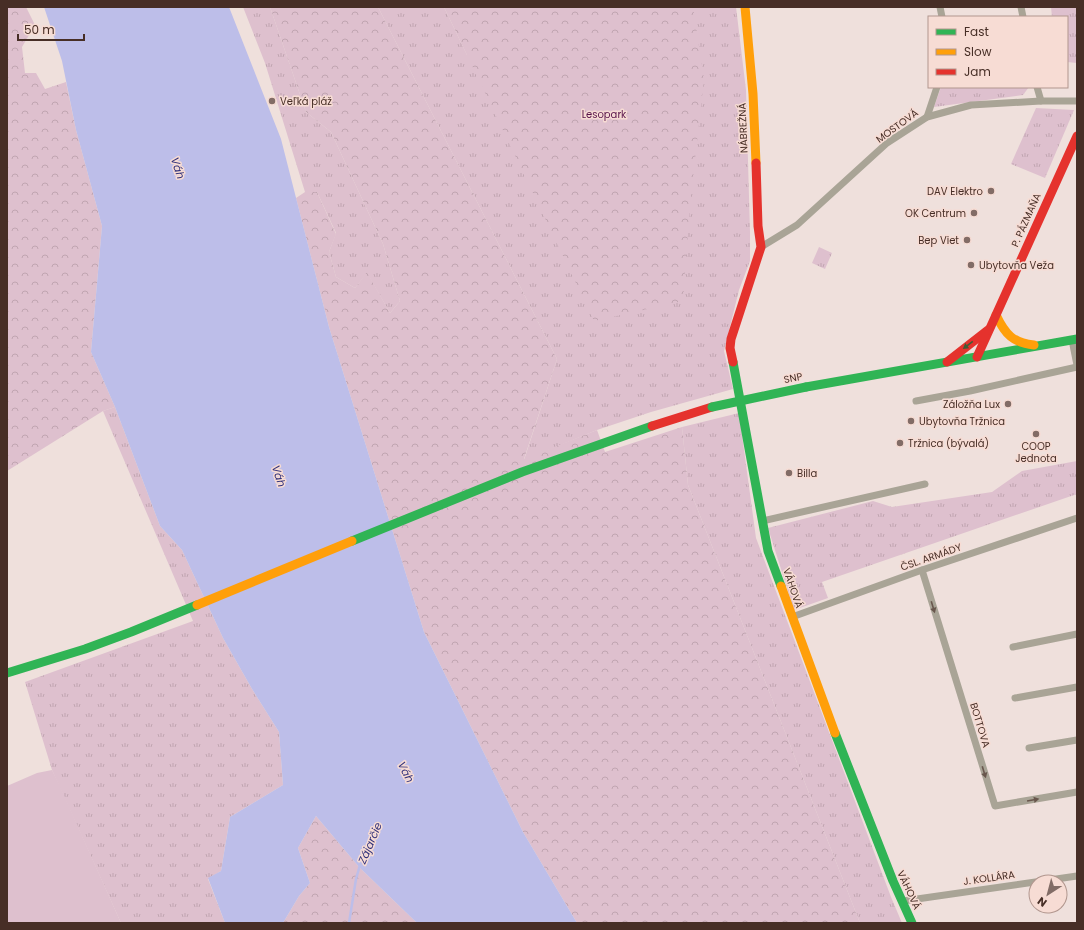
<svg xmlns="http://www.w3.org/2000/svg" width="1084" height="930" viewBox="0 0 1084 930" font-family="Poppins,sans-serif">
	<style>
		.grass { fill: url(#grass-tufts) }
		.forest { fill: url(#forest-crowns) }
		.pitch { fill: #dec0ce }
		.water { fill: #bdbee9 }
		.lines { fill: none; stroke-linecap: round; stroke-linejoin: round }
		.stream { stroke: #bdbee9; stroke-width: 2.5 }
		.street { stroke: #a9a496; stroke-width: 7 }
		.fast { stroke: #30b455; stroke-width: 9 }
		.slow { stroke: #ff9f0a; stroke-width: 9 }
		.jam { stroke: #e5322d; stroke-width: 9 }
		.fast-bridge { stroke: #30b455; stroke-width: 9 }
		.oneway { fill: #3f5d36 }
		.oneway2 { fill: #69574d }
		.poi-dot { fill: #826c66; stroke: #f7dcd4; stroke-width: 1.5 }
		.labels { text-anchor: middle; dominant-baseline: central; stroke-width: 3; stroke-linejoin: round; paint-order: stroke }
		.poi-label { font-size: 10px; fill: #472e26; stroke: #f7dcd4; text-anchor: start }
		.park-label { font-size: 10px; fill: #581249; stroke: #f7dcd4 }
		.street-label { font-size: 10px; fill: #472e26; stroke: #f7dcd4 }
		.water-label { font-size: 11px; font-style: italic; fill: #32327b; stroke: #f7dcd4 }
	</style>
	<defs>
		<pattern id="grass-tufts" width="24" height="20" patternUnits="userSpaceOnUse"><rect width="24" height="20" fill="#dec0ce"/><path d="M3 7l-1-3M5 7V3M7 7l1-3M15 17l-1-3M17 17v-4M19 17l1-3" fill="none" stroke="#c0a5b1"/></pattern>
		<pattern id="forest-crowns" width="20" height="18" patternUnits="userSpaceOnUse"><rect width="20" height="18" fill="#dec0ce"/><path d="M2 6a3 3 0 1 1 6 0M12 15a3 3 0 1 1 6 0" fill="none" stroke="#c0a5b1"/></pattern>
	</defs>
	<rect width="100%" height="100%" fill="#efe0dc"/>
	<!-- grass -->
	<g class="grass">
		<path d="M243,7H270L306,112L331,132L383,244L400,301L390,313L367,273L355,288L336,277L329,252L336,233L317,192H305L265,63Z"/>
		<path d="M378,7H444L467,55L548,7H736L746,90L750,232V261L739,290L724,351L733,389L651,412L597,430L524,460L557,359Z"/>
		<path d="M1051,7H1077V63L1067,62V17H1052Z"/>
		<path d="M941,87H1029L1023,95L934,107Z"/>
		<path d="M1036,108L1074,110L1045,178L1011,164Z"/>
		<path d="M819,247L832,253L825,269L812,263Z"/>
		<path d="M115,407L160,526L182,550L223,638L252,689L279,732L283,785L230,817L221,871L208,879L225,923H121L52,770L25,682L193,621L103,411Z"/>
		<path d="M739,413L756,538L891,897L902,923H860L688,485L682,427Z"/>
		<path d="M1077,461V494L822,582L828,598L794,610L768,528L873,501L892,507L992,492L1022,471Z"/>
	</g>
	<!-- forest -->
	<g class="forest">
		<path d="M7,7H26L35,25L22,47L25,73H36L45,89L66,82L76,130L102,226L91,352L115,407L103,411L7,471Z"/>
		<path d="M270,7H378L557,359L524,459L597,430L605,452L682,427L688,485L860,923H577L523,832L424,632L329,327L296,198L305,192H317L336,234L329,252L336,277L355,288L367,272L390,313L400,301L383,244L331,132L306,112Z"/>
		<path d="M444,7H693L704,79L690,205L683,301L594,321Z"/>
		<path d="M316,816L359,867L417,923H283L299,896L310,883L298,848Z"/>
	</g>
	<!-- pitch -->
	<path class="pitch" d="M52,770L58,782L121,923H7V786L37,773Z"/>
	<!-- water -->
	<path class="water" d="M44,7H229L281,139L329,327L424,632L523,832L577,923H417L359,867L316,816L298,848L310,883L299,896L283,923H225L208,878L221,871L230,817L283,785L279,732L252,689L223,638L182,550L160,526L115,407L91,352L102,226L76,130L62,61Z"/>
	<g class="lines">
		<!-- stream -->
		<path class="stream" d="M349,923L356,879L360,865"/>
		<!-- street -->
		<g class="street">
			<path d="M940,7L942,17"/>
			<path d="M1021,7L1023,17"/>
			<path d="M1037,87L1041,101"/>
			<path d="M927,117L937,87"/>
			<path d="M761,247L797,225L887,143L927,117L971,105L1041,101H1077"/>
			<path d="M1072,340L1077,365"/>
			<path d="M916,401L970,391L1077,367"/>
			<path d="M762,521L925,484"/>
			<path d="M922,570L995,806L1077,792"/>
			<path d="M792,617L922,570L1077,518"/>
			<path d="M1013,647L1077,634"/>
			<path d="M1015,698L1077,687"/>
			<path d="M1029,748L1077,740"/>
			<path d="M903,901L1077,876"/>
		</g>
		<!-- fast -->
		<g class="fast">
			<path d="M733,362L768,551L781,586"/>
			<path d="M806,387L1077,339"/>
			<path d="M352,541L522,472L652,426"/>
			<path d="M7,673L85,649L131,632L197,605"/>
			<path d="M835,733L893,881L912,923"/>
		</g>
		<!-- slow -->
		<g class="slow">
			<path d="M745,7L753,94L756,163"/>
			<path d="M996,315C1005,334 1013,343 1034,345"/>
			<path d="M781,586L835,733"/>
			<path d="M197,605L352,541"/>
		</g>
		<!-- jam -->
		<g class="jam">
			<path d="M977,357L1077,136"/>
			<path d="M733,362L730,348L731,339L761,247L758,226L756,163"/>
			<path d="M947,362L988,330"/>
			<path d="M652,426L712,407"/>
		</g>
		<!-- fast-bridge -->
		<path class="fast-bridge" d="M712,407L806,387"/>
	</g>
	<!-- one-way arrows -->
	<defs><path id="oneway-solid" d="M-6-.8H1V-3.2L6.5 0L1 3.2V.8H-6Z"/></defs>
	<use class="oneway" href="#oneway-solid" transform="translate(968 345) rotate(143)"/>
	<g class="oneway2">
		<use href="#oneway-solid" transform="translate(933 607) rotate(73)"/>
		<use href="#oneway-solid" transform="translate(984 772) rotate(73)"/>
		<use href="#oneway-solid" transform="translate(1033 800) rotate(-10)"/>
	</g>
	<!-- markers -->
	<g class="poi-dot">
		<circle cx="272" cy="101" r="4"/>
		<circle cx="991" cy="191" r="4"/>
		<circle cx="974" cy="213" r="4"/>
		<circle cx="967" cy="240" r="4"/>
		<circle cx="971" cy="265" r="4"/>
		<circle cx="1008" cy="404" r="4"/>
		<circle cx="911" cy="421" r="4"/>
		<circle cx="1036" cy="434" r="4"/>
		<circle cx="900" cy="443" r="4"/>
		<circle cx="789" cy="473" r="4"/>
	</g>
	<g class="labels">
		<!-- poi labels -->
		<g class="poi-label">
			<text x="280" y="101">Veľká pláž</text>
			<text x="983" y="191" text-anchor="end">DAV Elektro</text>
			<text x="966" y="213" text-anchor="end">OK Centrum</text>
			<text x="959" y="240" text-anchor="end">Bep Viet</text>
			<text x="979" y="265">Ubytovňa Veža</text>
			<text x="1000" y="404" text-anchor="end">Záložňa Lux</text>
			<text x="919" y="421">Ubytovňa Tržnica</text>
			<text x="908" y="443">Tržnica (bývalá)</text>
			<text x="1036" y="446" text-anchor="middle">COOP<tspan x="1036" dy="12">Jednota</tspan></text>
			<text x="797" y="473">Billa</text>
		</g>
		<!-- park labels -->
		<g class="park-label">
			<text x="604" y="114">Lesopark</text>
		</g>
		<!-- street labels -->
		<g class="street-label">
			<text transform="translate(897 126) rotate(-36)">MOSTOVÁ</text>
			<text transform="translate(743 128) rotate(-92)">NÁBREŽNÁ</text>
			<text transform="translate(1026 220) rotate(-66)">P. PÁZMAŇA</text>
			<text transform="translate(793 378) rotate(-11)">SNP</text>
			<text transform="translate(931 557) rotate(-19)">ČSL. ARMÁDY</text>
			<text transform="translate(793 588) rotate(71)">VÁHOVÁ</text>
			<text transform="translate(980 725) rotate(73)">BOTTOVA</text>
			<text transform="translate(989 878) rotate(-8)">J. KOLLÁRA</text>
			<text transform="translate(909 890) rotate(65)">VÁHOVÁ</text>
		</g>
		<!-- water labels -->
		<g class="water-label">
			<text transform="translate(178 168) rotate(72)">Váh</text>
			<text transform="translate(279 476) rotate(72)">Váh</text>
			<text transform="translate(406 772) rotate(63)">Váh</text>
			<text transform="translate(370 843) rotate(-67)">Zájarčie</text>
		</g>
	</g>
	<!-- border -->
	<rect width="1084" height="930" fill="none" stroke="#472e26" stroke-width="16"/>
	<!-- legend -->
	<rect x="928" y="16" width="140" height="72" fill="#f7dcd4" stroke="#b1968e"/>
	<rect x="936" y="29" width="20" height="6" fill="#30b455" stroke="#b1968e"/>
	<text x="964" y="36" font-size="12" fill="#472e26">Fast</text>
	<rect x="936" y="49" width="20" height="6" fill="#ff9f0a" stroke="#b1968e"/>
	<text x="964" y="56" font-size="12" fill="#472e26">Slow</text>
	<rect x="936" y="69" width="20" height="6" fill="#e5322d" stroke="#b1968e"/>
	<text x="964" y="76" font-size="12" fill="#472e26">Jam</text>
	<!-- north arrow -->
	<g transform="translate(1048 894) rotate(216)"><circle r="19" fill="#f7dcd4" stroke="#b1968e"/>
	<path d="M0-3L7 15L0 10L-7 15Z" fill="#826c66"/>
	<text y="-6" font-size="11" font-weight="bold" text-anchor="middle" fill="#472e26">N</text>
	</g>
	<!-- scale -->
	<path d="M18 34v6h66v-6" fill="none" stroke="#472e26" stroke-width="2"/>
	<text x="24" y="34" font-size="12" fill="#472e26" stroke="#f7dcd4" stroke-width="3" paint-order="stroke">50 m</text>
</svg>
